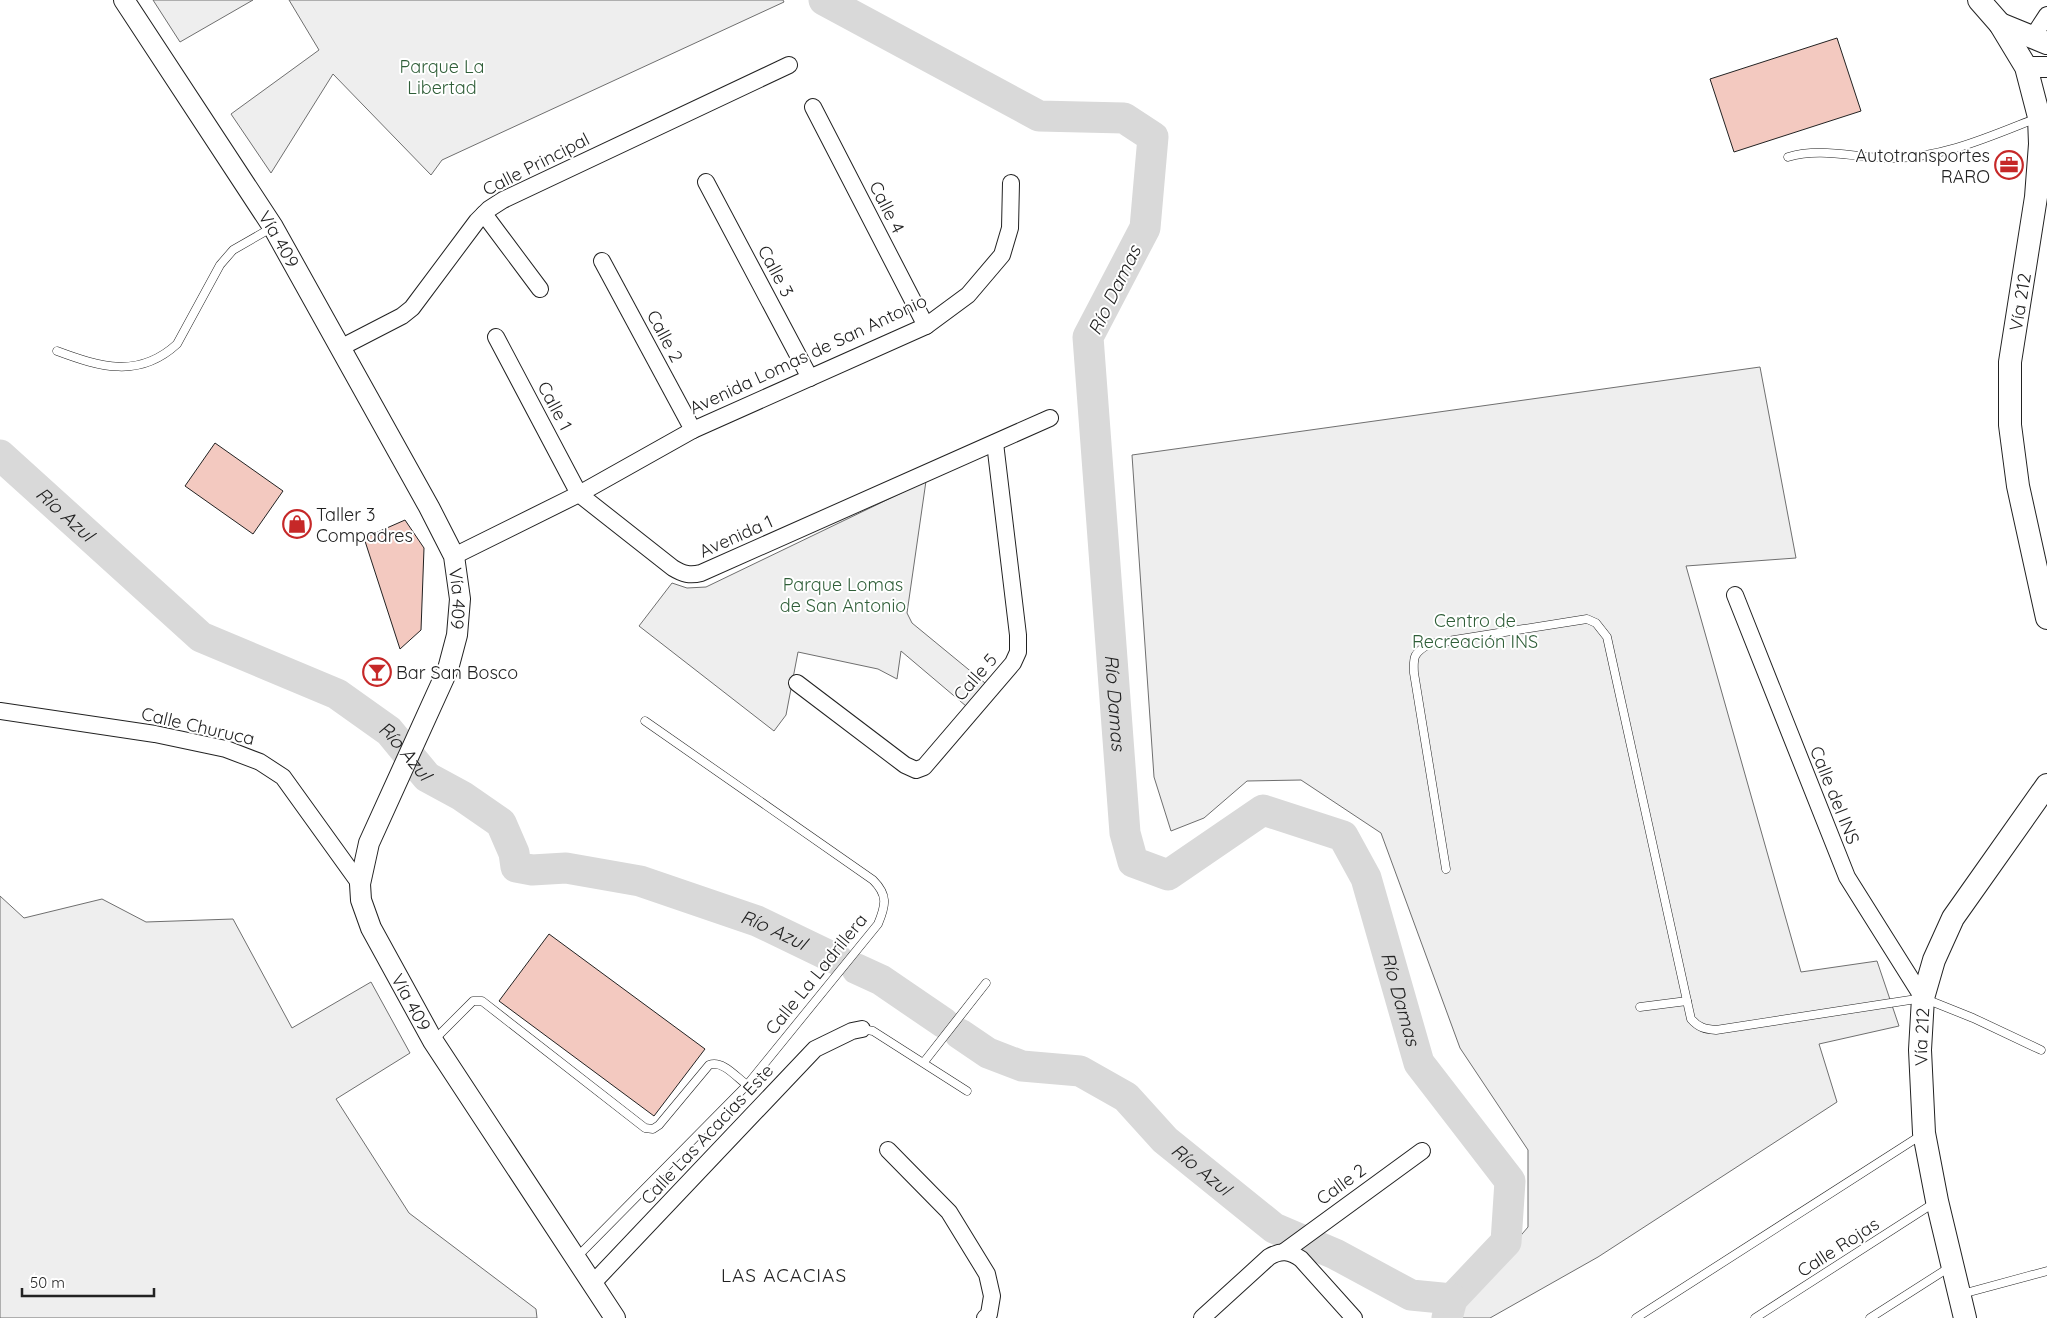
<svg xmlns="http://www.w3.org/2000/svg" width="2047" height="1318" viewBox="0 0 2047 1318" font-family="Quicksand,sans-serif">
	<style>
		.green { fill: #eee; stroke: #6f6f6f }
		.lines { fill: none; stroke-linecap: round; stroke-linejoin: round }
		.river { stroke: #d9d9d9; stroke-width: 31 }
		.building { fill: #f3c9c0; stroke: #222 }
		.service-casing { stroke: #222; stroke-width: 9 }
		.minor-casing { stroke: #222; stroke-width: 18 }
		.tertiary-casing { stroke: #222; stroke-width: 22 }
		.secondary-casing { stroke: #222; stroke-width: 24 }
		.service { stroke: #fff; stroke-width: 8 }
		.minor { stroke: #fff; stroke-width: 16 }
		.tertiary { stroke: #fff; stroke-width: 20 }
		.secondary { stroke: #fff; stroke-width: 22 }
		.labels { text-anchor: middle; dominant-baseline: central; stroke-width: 4; stroke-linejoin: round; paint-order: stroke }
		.park-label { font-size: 18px; fill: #2f5e38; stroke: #fff }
		.poi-label { font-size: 18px; fill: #222; stroke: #fff; text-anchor: start }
		.street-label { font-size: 18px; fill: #222; stroke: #fff }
		.water-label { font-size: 19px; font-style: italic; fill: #222; stroke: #fff }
		.neighbourhood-label { font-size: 19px; letter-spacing: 1px; fill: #222; stroke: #fff }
	</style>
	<rect width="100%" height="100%" fill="#fff"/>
	<!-- green -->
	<g class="green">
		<path d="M153,0H253L180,42Z"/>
		<path d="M289,0H783L784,2L442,160L431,175L333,74L271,173L231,114L319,50Z"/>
		<path d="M1760,367L1796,558L1686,566L1801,972L1877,961L1899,1026L1819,1044L1837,1102L1598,1257L1490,1318H1458L1462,1305L1528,1227V1150L1460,1048L1381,833L1301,780L1247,781L1204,818L1171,831L1154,777L1132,455Z"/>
		<path d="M926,481L907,613L912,623L985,683L966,706L901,651L897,679L878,669L798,652L786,715L774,731L639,626L672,583L687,588L706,587Z"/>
		<path d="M0,896L24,918L102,899L146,922L233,919L292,1028L371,982L410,1053L336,1099L409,1213L536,1309L537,1318H0Z"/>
	</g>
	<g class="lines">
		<!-- river -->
		<g class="river">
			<path id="s1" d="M824,0L1039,116L1124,118L1153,137L1145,228L1088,337L1125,833L1133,862L1168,875L1263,810L1343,836L1366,878L1419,1063L1510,1181L1506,1242L1452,1299L1447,1318"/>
			<path id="s2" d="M0,455L201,637L337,694L389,731L427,777L462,796L501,823L514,853L516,867L532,870L566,868L640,881L757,921L838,960"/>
			<path d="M857,969L881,980L944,1023"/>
			<path id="s3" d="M960,1034L988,1053L1022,1066L1080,1071L1126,1097L1165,1140L1274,1228L1335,1254L1411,1295L1452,1299"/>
		</g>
	</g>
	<!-- building -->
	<g class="building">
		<path d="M1837,38L1861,111L1734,152L1710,79Z"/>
		<path d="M215,443L283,491L253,534L185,486Z"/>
		<path d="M405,520L424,548L421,630L400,649L364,538Z"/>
		<path d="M549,934L705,1049L654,1116L499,1001Z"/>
	</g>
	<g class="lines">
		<defs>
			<g id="service">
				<path d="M1788,157C1821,147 1856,158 1890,158C1941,159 1991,136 2037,118"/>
				<path d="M57,351C100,367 139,379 177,344L220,265L233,250L273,227"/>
				<path d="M1446,869L1414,673C1413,656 1414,653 1429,644L1587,619L1596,623L1607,637L1691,1019C1699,1028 1705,1029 1716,1030L1923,998L1973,1018L2041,1050"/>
				<path d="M1640,1007L1687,1001"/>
				<path d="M862,1029L873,1031L967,1091"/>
				<path d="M433,1041L473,1001H482L645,1128L653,1129L659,1125L709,1065C723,1060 736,1077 747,1085"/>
				<path d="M924,1062L986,983"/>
				<path d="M577,1257L747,1085L878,924C886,905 888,895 873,880L645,721"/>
				<path d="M1962,1294L2047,1271"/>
				<path d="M1636,1318L1923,1134"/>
				<path d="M1755,1318L1934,1203"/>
				<path d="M1870,1318L1950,1267"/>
			</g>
			<g id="minor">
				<path d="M2032,38L2047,15"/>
				<path d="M813,107L926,326"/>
				<path d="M706,182L810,378"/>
				<path d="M484,214L540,289"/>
				<path d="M602,261L693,430"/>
				<path d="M496,337L579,494L693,430L926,326L968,295L1002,255L1010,228L1011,183"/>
				<path d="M340,348L402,316L412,308L477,221L489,209L503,200L789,65"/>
				<path d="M454,556L579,494L673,568C683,574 690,576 701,573L1050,418"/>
				<path d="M1735,595L1847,877L1923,998"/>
				<path d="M797,683L905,765L916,770L924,767L1013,663L1018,652V635L995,443"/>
				<path d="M0,711L155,734L226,749L260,762L283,777L360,884"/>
				<path d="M888,1150L949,1212L987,1274L992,1296L989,1314L985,1318"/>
				<path d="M1285,1251L1422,1151"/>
				<path d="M592,1284L815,1049L852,1031L862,1029"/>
				<path d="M1202,1318L1269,1257C1281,1250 1290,1251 1301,1259L1354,1318"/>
			</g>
			<g id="tertiary">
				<path id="s4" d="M124,0L273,227L429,507L454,556L460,599L457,635L448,669L369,843L360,884L361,900L371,928L433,1041L615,1318"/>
				<path d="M2026,67H2047"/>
			</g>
			<g id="secondary">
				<path d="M1979,0L2000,24L2026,67L2039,117L2040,144L2036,197L2010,362V425L2018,486L2047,618"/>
				<path d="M2000,24L2047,43"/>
				<path id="s5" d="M1965,1318L1937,1201L1924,1133L1920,1050L1923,998L1934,960L1953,918L2047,785"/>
			</g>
		</defs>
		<!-- service casing -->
		<use href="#service" class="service-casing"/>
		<!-- minor casing -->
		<use href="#minor" class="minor-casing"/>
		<!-- tertiary casing -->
		<use href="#tertiary" class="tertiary-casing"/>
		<!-- secondary casing -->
		<use href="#secondary" class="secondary-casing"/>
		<!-- service -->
		<use href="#service" class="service"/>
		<!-- minor -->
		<use href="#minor" class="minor"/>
		<!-- tertiary -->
		<use href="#tertiary" class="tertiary"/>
		<!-- secondary -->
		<use href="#secondary" class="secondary"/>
	</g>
	<!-- icons -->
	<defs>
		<symbol id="office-ring" viewBox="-11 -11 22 22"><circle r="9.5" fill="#fff" stroke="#c62828" stroke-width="1.5"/><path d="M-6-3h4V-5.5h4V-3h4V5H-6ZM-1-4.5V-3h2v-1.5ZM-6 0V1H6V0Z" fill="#c62828"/></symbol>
		<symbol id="shop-ring" viewBox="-11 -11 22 22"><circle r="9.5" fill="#fff" stroke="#c62828" stroke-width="1.5"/><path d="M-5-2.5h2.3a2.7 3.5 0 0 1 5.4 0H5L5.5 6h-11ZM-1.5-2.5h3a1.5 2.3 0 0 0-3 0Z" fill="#c62828"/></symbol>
		<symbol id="bar-ring" viewBox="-11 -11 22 22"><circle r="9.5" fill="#fff" stroke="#c62828" stroke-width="1.5"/><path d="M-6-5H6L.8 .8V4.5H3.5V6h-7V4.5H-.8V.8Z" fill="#c62828"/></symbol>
	</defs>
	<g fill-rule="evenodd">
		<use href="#office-ring" x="1993" y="149" width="32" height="32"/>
		<use href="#shop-ring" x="281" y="508" width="32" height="32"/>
		<use href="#bar-ring" x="361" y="656" width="32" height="32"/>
	</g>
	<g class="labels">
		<!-- park labels -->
		<g class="park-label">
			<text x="442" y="66">Parque La<tspan x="442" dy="21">Libertad</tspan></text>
			<text x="843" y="584">Parque Lomas<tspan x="843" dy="21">de San Antonio</tspan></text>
			<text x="1475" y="620">Centro de<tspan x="1475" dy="21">Recreación INS</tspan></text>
		</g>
		<!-- poi labels -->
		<g class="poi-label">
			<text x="1990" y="155" text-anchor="end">Autotransportes<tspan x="1990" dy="21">RARO</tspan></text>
			<text x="316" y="514">Taller 3<tspan x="316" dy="21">Compadres</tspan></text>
			<text x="396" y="672">Bar San Bosco</text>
		</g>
		<!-- street labels -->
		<g class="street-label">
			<text transform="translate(536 164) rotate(-27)">Calle Principal</text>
			<text transform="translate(887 207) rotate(63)">Calle 4</text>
			<text stroke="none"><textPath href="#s4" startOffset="285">Vía 409</textPath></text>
			<text transform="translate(776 271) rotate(62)">Calle 3</text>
			<text transform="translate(2020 302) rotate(-81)">Vía 212</text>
			<text transform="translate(665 336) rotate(62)">Calle 2</text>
			<text transform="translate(808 354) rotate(-25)">Avenida Lomas de San Antonio</text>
			<text transform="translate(555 406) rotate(62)">Calle 1</text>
			<text transform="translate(736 536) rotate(-24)">Avenida 1</text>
			<text stroke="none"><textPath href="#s4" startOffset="690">Vía 409</textPath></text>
			<text transform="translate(975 677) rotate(-49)">Calle 5</text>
			<text transform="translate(198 726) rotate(13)">Calle Churuca</text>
			<text transform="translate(1835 795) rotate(68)">Calle del INS</text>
			<text transform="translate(816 974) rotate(-51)">Calle La Ladrillera</text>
			<text stroke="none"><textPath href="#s4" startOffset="1125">Vía 409</textPath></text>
			<text stroke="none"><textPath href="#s5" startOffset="286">Vía 212</textPath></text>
			<text transform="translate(707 1134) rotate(-47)">Calle Las Acacias Este</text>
			<text transform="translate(1341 1184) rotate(-36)">Calle 2</text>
			<text transform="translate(1838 1247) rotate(-33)">Calle Rojas</text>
		</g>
		<!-- water labels -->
		<g class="water-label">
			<text transform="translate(1114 290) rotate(-64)">Río Damas</text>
			<text stroke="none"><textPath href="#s2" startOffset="88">Río Azul</textPath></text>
			<text stroke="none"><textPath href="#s1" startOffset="945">Río Damas</textPath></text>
			<text stroke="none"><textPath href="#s2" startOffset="508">Río Azul</textPath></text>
			<text stroke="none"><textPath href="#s2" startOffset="944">Río Azul</textPath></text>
			<text stroke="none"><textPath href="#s1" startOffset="1516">Río Damas</textPath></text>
			<text stroke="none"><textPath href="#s3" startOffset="286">Río Azul</textPath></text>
		</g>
		<!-- neighbourhood labels -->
		<g class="neighbourhood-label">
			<text x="784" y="1275">LAS ACACIAS</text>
		</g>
	</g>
	<!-- scale -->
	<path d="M22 1288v8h132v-8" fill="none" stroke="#222222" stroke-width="2.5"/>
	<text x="30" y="1288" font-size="15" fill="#222222" stroke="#ffffff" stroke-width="4" paint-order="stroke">50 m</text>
</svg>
